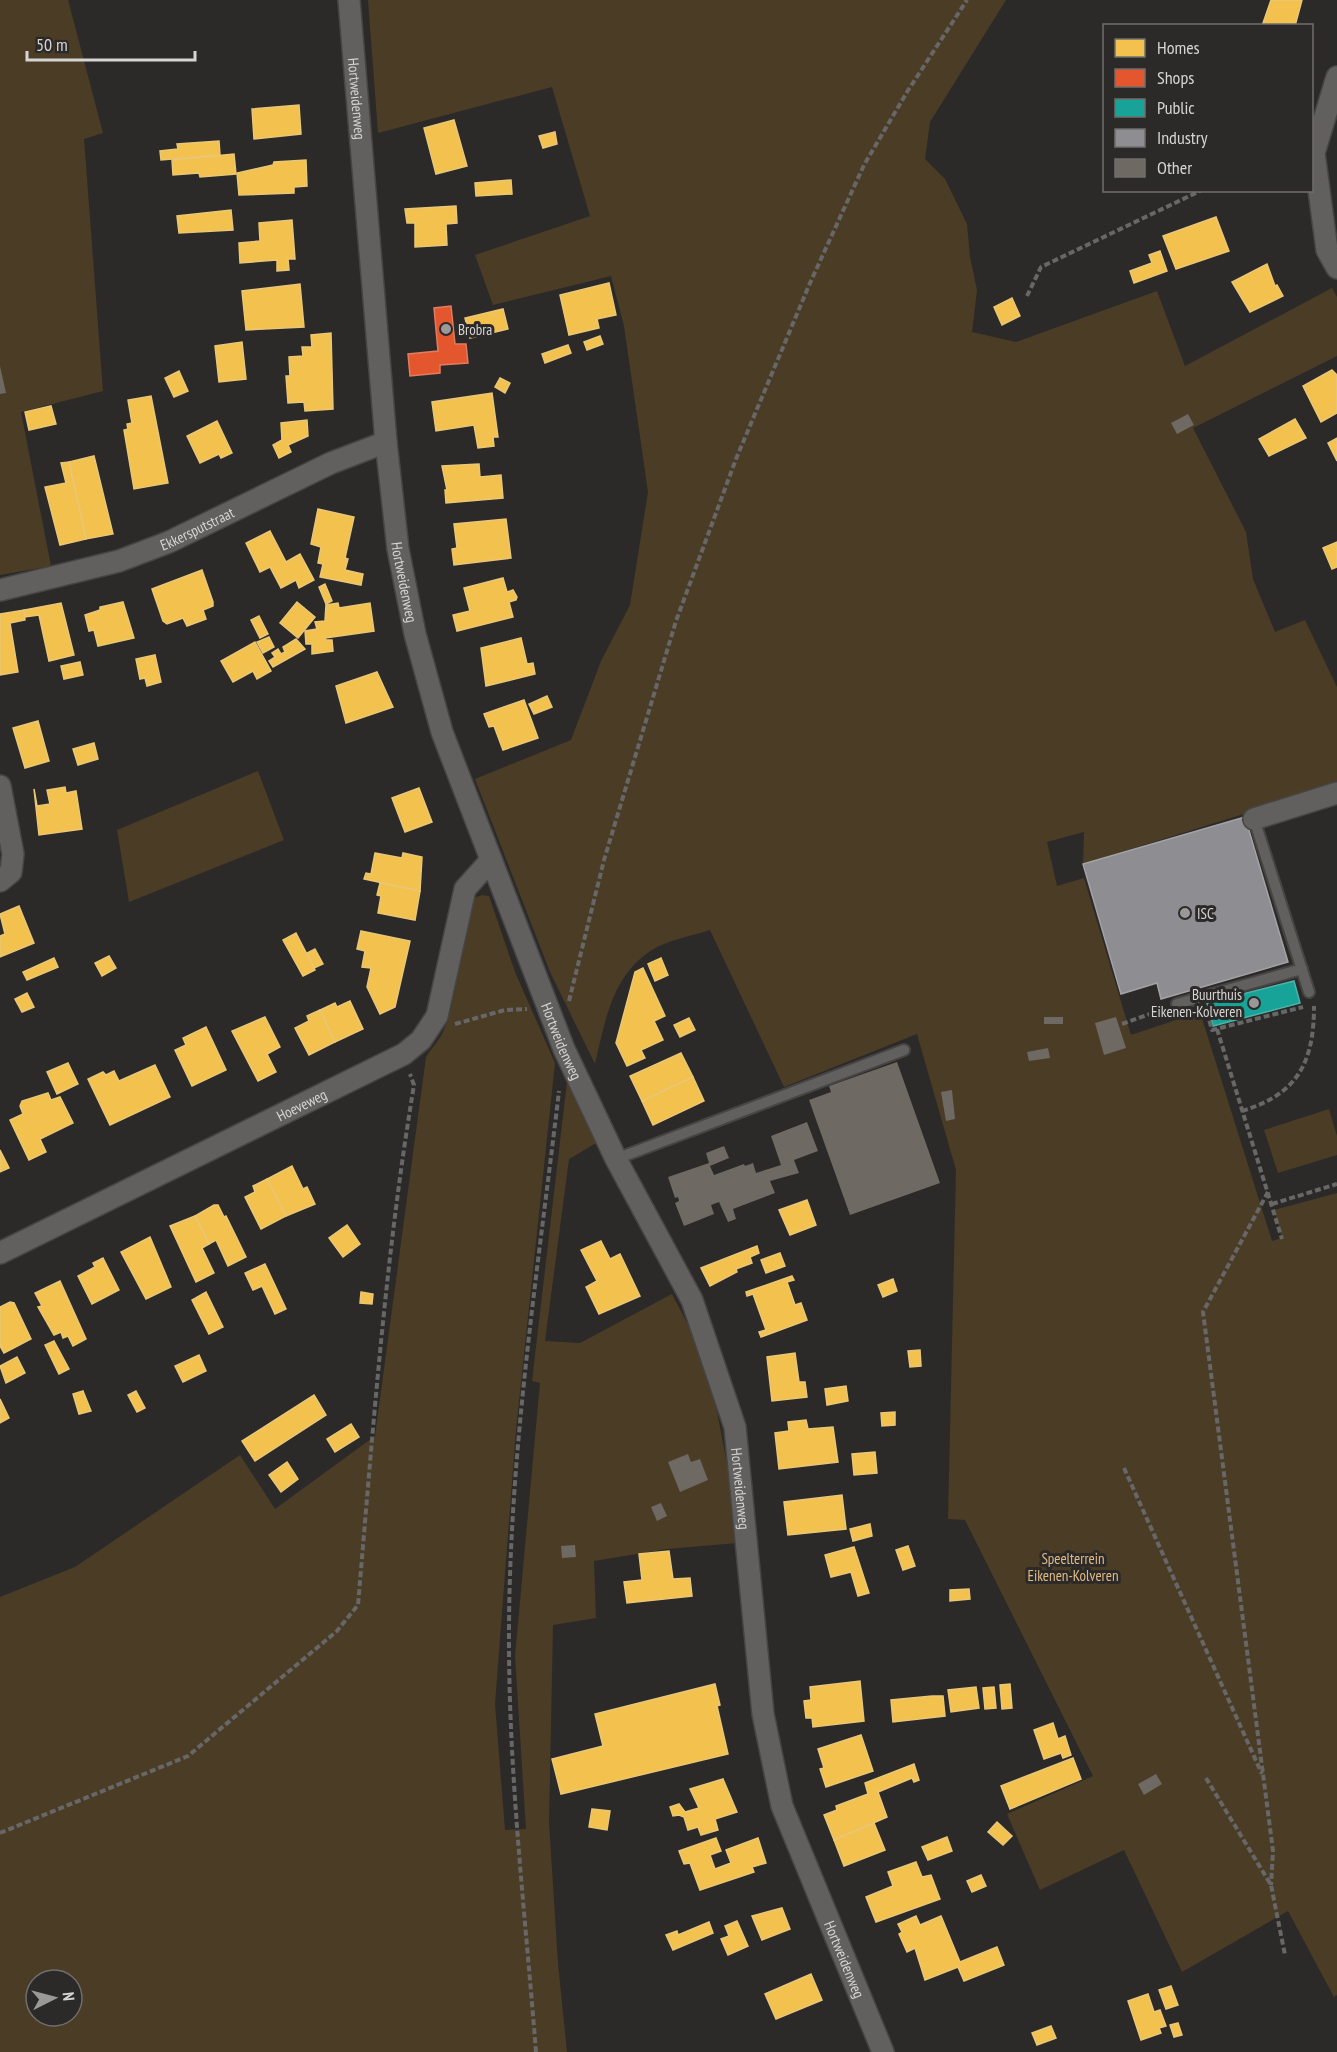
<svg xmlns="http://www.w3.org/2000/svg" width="1337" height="2052" viewBox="0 0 1337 2052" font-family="'PT Sans Narrow',sans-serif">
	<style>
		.green { fill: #4b3c26; fill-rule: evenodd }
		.homes { fill: #f2c14e; stroke: #eac776; stroke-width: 1.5 }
		.shops { fill: #e4572e; stroke: #e07d60; stroke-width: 1.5 }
		.public { fill: #17a398; stroke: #50b2aa; stroke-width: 1.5 }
		.industry { fill: #8d8d92; stroke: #a3a3a6; stroke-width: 1.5 }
		.building { fill: #6e6962 }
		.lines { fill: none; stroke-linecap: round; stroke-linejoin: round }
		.lane-casing { stroke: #464544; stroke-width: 14 }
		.street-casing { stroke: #464544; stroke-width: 24 }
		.path { stroke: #676767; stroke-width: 4; stroke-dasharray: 6 3; stroke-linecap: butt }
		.lane { stroke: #61605f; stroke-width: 10 }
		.street { stroke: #61605f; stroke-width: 21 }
		.poi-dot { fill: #9a9998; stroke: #2c2a28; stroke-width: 2 }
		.labels { text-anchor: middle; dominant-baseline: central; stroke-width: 6; stroke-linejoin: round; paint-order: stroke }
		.street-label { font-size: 15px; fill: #d6d5d4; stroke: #2c2a28 }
		.poi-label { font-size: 15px; fill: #d6d5d4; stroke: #2c2a28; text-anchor: start }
		.park-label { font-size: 15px; fill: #e1ba83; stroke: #2c2a28 }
	</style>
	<rect width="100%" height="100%" fill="#2b2a29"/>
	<!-- green -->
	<g class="green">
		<path d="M0,0H68L103,133L84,139L103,391L21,412L51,566L0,575Z"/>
		<path d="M368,0H1006L930,122L925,159L945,179L967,224L970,257L977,290L972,332L1016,342L1157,291L1185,366L1332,288L1337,297V356L1193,428L1246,532L1253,579L1275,632L1305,620L1337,687V785L1083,864L1084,832L1047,842L1057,886L1084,878L1131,1035L1200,1012L1272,1241L1282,1238L1274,1210L1337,1193V1995L1334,1997L1288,1911L1182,1972L1124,1850L1040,1890L1007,1814L1093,1776L965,1520L948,1519L956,1170L917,1034L784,1087L710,930C692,936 668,940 652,950C612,975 605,1022 595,1064L550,972L475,779L571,740L601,661L630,605L648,492L624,326L611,276L493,305L475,255L590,216L552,87L378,133Z"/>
		<path d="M258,771L284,840L129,902L117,830Z"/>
		<path d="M482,895L489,896L515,972L555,1063L516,1430L495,1704L505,1830L526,1829L515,1656L540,1383L532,1381L567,1082L598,1142L569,1159L545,1341L580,1343L672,1294L695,1338L711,1380L734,1501L737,1543L667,1549L594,1561L596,1618L553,1625L549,1823L558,1963L567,2052H0V1597L75,1567L240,1455L275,1509L375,1436L426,1057C431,1049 438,1042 442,1034C462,992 455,941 474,898ZM36,1980H72V2016H36Z"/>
		<path d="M1329,1109L1337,1136V1155L1278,1173L1264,1130Z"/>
	</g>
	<!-- homes -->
	<g class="homes">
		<path d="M1271,0H1302L1295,26H1262Z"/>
		<path d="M299,105L301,134L254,139L252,109Z"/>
		<path d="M454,120L467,166L436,174L424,128Z"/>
		<path d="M555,132L557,144L543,148L539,136Z"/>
		<path d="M219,141L220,155L161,160L160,151L178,149L177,144Z"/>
		<path d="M234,154L236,174L200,177L199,173L173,175L172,160Z"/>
		<path d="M306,160L307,186L294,187V193L239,195L237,173L273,165L274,162Z"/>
		<path d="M511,180L512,194L476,196L475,183Z"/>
		<path d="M456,206L457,223L446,224L447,245L415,247V223H407L405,209Z"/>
		<path d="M231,210L233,230L179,233L177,216Z"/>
		<path d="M1216,217L1229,251L1176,269L1163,236Z"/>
		<path d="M292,220L295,259H288L289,270L277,271V260L240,263L239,243L260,241L259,223Z"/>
		<path d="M1160,251L1167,271L1134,283L1130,271L1152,263L1149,255Z"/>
		<path d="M1267,264L1275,286L1277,285L1283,296L1250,312L1232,282Z"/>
		<path d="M609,283L616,315L597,319L599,328L569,335L560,295Z"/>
		<path d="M300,284L304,327L246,330L242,291Z"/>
		<path d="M1012,298L1020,316L1002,325L994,307Z"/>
		<path d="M503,309L508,329L470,338L465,318Z"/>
		<path d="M331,333L333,409L305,411L304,402L288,403L286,376H290L289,357L303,356L302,347H312L311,335Z"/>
		<path d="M600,336L603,344L587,350L584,342Z"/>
		<path d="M242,342L246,379L219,382L215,346Z"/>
		<path d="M568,345L571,353L545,363L542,354Z"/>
		<path d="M1332,370L1337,375V413L1321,422L1303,386Z"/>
		<path d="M179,371L188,391L174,397L165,378Z"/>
		<path d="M500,378L510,383L505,393L495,387Z"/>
		<path d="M492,393L498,437H493L494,446L478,448L474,425L436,431L432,402Z"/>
		<path d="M151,396L168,483L134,489L124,430L128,429L127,424L132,423L128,400Z"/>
		<path d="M51,406L56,424L29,430L25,412Z"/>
		<path d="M1295,419L1306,438L1269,456L1259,439Z"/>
		<path d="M307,420L308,436L288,445L291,452L279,458L273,445L282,440L281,423Z"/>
		<path d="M217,421L232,453L221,458L219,454L200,463L187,436Z"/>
		<path d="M1337,438V461L1328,443Z"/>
		<path d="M94,456L113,534L86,539L69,462Z"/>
		<path d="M69,462L86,539L60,545L45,487L66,483L61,463Z"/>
		<path d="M479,464L480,477L501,475L503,498L446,503L445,490H447L442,466Z"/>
		<path d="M318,509L354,517L345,558L348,559L345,570L363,574L361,585L320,577L323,564L318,563L321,547L311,544Z"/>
		<path d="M506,519L511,558L454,565L452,549L457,548L454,524Z"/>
		<path d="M270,531L286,562L300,554L314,580L299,588L296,580L281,588L270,567L260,572L246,543Z"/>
		<path d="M1337,542V567L1332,569L1323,548Z"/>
		<path d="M202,570L213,602V606L203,610L206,619L187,626L183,618L167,624L163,621L152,589Z"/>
		<path d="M503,578L507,592L513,590L517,597L516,600L509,602L513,617L457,631L453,615L470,611L464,588Z"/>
		<path d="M325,584L332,601L326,604L319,587Z"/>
		<path d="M123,602L134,638L98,646L94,630L89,631L85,615L100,610V607Z"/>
		<path d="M297,602L315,617L298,638L280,623Z"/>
		<path d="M61,603L74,655L49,661L39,615L25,617L24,610Z"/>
		<path d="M338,603L339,608L370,603L374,631L325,638L326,640H332L333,651L312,654V644H306L305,631L317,629L315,622L325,621L326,605Z"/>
		<path d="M24,610L25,620L10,623L18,672L0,675V614Z"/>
		<path d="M259,616L268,634L260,638L251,620Z"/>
		<path d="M269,637L274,647L263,653L257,642Z"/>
		<path d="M521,638L527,664L533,663L535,674L486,686L481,648Z"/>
		<path d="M296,639L305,649L273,667L269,661L275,657L272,653L278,649L281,654L285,652L283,647Z"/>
		<path d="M255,642L271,671L257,679L253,671L233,682L221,661Z"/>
		<path d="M155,655L161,682L147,686L145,678L140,679L136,659Z"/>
		<path d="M80,662L83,675L64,679L61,666Z"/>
		<path d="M377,672L393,707L346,723L336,686Z"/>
		<path d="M547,696L552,707L534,714L529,704Z"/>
		<path d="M524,700L538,738L503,750L494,726L489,727L484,714Z"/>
		<path d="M38,721L49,761L25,768L13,728Z"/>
		<path d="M94,743L98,759L78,765L73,749Z"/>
		<path d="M65,787L66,793L76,791L82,829L39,835L34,789L37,806L50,804L47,790Z"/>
		<path d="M419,788L432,822L405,832L392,798Z"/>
		<path d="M375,853L402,858L403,853L422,857L420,891L364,879L366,873L371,874Z"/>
		<path d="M380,883L420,891L415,920L378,913L381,896L377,895Z"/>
		<path d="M19,906L34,943L0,957V936L5,934L0,914Z"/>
		<path d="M361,931L410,941L395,1007L380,1014L367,987L371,968L362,967L365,951L357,949Z"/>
		<path d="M296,933L315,970L303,976L283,940Z"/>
		<path d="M315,949L323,964L314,968L307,953Z"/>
		<path d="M109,956L116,968L102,976L95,963Z"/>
		<path d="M54,958L58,967L27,980L23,972Z"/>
		<path d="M661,958L668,975L655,981L648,964Z"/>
		<path d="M643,968L665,1016L654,1021L663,1040L641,1050L645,1058L627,1066L616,1043L635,972Z"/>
		<path d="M27,993L34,1007L22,1012L15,999Z"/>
		<path d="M350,1001L363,1029L335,1042L320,1010L335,1003L337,1007Z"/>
		<path d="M320,1010L335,1042L309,1055L295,1028L309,1021L307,1016Z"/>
		<path d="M265,1017L280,1047L267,1054L276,1072L258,1081L232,1031Z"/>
		<path d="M689,1018L695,1030L680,1037L674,1025Z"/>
		<path d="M206,1027L226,1070L192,1086L175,1050L186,1045L183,1038Z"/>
		<path d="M681,1053L693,1077L642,1101L630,1076Z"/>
		<path d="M68,1063L78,1084L57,1094L47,1072Z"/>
		<path d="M155,1065L170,1097L110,1125L88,1079L103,1072L106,1075L114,1071L119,1081Z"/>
		<path d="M693,1077L704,1101L653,1125L642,1101Z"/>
		<path d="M48,1093L51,1100L60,1097L73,1123L40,1139L46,1152L29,1160L10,1120L23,1114L20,1106L22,1101Z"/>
		<path d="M0,1150L9,1168L0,1172Z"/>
		<path d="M292,1166L303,1189L307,1187L315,1204L286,1216L267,1179Z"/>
		<path d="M267,1179L286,1216L261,1229L245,1197L255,1192L253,1186Z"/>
		<path d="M807,1200L816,1225L790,1235L779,1210Z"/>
		<path d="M214,1205H218L224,1217L226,1216L246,1257L228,1266L216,1240L209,1244L195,1216Z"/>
		<path d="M195,1216L209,1244L202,1248L214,1273L196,1282L170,1226Z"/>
		<path d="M347,1225L360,1244L343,1257L329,1238Z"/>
		<path d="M150,1237L171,1287L146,1299L121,1252Z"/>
		<path d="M601,1241L610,1259L620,1254L640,1296L599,1314L586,1287L597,1281L581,1250Z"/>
		<path d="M757,1246L759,1253L750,1257L752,1263L736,1269L737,1272L710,1286L701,1268Z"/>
		<path d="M780,1253L785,1266L766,1273L761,1260Z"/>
		<path d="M103,1258L119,1290L92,1304L78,1276L95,1267L93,1263Z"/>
		<path d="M265,1264L286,1309L275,1314L262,1286L253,1290L245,1273Z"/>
		<path d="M792,1276L794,1280L787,1282L795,1305L801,1303L807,1320L761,1337L759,1332L766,1330L753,1294L747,1296L746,1292Z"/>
		<path d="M893,1279L897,1291L883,1297L878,1285Z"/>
		<path d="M60,1281L86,1339L73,1346L68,1336L63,1338L61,1332L54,1335L38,1307L42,1306L35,1293Z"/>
		<path d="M206,1292L223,1327L209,1334L192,1300Z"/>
		<path d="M361,1292L373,1294L372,1304L360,1303Z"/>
		<path d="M10,1302L14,1303L31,1339L4,1353L0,1346V1307Z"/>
		<path d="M54,1341L69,1369L59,1374L45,1345Z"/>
		<path d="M920,1350L921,1366L910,1367L908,1351Z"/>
		<path d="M795,1353L799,1382H805L807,1397L772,1401L767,1357Z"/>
		<path d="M199,1355L206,1371L183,1382L175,1366Z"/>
		<path d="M17,1357L25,1373L6,1383L0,1366Z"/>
		<path d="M846,1386L848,1401L827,1405L825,1389Z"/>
		<path d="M83,1391L91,1411L79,1414L73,1394Z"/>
		<path d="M136,1391L145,1408L137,1412L128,1395Z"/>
		<path d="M314,1395L326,1415L255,1461L242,1441Z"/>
		<path d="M0,1399L9,1418L0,1423Z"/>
		<path d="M895,1412V1425L882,1426L881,1413Z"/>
		<path d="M806,1420L808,1429L833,1427L838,1462L779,1469L775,1433L789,1431L788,1422Z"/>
		<path d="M351,1424L359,1437L335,1452L327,1439Z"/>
		<path d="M875,1452L877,1473L854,1475L852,1454Z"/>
		<path d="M287,1462L298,1479L281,1492L269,1475Z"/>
		<path d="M842,1495L846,1529L788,1535L784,1502Z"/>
		<path d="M870,1524L872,1536L853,1541L850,1529Z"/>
		<path d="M908,1546L915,1566L903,1570L896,1550Z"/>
		<path d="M854,1547L869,1593L858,1596L851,1572L831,1577L825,1555Z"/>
		<path d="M669,1551L673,1579L690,1578L692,1596L627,1603L624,1582L642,1580L639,1554Z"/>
		<path d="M969,1589L970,1599L950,1601V1590Z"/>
		<path d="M860,1681L864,1721L813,1727L812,1718H806L804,1701L811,1700L810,1687Z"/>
		<path d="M715,1684L720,1705L717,1706L728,1754L561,1794L552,1759L603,1746L595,1714Z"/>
		<path d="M1010,1684L1012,1708L1002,1709L1000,1685Z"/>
		<path d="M976,1687L979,1708L951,1712L948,1690Z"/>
		<path d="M994,1687L996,1708L985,1709L983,1688Z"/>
		<path d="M932,1696H943L945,1716L893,1722L891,1700Z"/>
		<path d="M1053,1723L1058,1739L1065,1736L1071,1755L1063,1758L1061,1753L1044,1759L1034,1730Z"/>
		<path d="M861,1735L873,1771L826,1787L820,1769L824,1768L818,1749Z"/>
		<path d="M1073,1758L1081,1779L1010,1809L1001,1786Z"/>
		<path d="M914,1764L919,1780L914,1782L912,1778L878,1792L887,1817L834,1840L824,1815L837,1810L836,1806L868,1794L865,1783Z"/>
		<path d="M723,1779L737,1812L715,1819L718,1830L701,1835L698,1827L688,1830L684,1817L679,1815L673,1816L670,1807L679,1804L685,1812L699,1808L690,1789Z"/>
		<path d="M592,1809L610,1811L607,1830L589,1827Z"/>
		<path d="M997,1822L1012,1836L1003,1845L988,1832Z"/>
		<path d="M874,1823L885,1850L844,1866L834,1840Z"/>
		<path d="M947,1837L952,1851L928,1860L922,1847Z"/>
		<path d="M716,1838L721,1851L710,1855L715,1869L731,1863L726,1850L758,1838L766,1863L752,1867L754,1872L700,1890L690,1863L684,1864L679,1851Z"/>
		<path d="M916,1862L922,1877L931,1875L940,1899L876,1922L866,1897L893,1886L888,1872Z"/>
		<path d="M981,1875L986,1886L972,1892L967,1881Z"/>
		<path d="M782,1908L790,1929L762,1940L752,1916Z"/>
		<path d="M916,1916L920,1925L941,1916L960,1962L997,1947L1004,1965L964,1981L958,1967L925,1980L915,1948L907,1952L899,1934L902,1932L898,1924Z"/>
		<path d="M737,1921L748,1946L728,1955L721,1939L729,1936L725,1926Z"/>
		<path d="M709,1922L713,1933L673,1950L666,1935L677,1931L678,1935Z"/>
		<path d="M811,1974L822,2000L776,2019L765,1994Z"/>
		<path d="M1171,1986L1178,2005L1166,2009L1159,1990Z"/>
		<path d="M1148,1994L1154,2012L1160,2010L1166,2026L1159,2028L1161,2033L1141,2040L1128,2001Z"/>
		<path d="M1178,2023L1182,2035L1174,2037L1170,2025Z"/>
		<path d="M1051,2026L1056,2038L1037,2045L1032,2033Z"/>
	</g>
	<!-- shops -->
	<path class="shops" d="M451,306L455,344H466L468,363L440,365V373L410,376L408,354L438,351L434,308Z"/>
	<!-- public -->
	<path class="public" d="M1294,981L1300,1003L1213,1026L1207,1003Z"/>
	<!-- industry -->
	<path class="industry" d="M1245,817L1288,962L1161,999L1157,983L1121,994L1083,864Z"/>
	<!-- building -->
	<g class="building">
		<path d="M0,366L6,393L0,394Z"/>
		<path d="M1188,414L1194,425L1177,434L1171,423Z"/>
		<rect x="1044" y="1017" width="19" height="7"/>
		<path d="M1116,1017L1126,1048L1104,1055L1095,1023Z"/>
		<path d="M1048,1048L1050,1058L1029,1061L1027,1052Z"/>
		<path d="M897,1062L940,1183L850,1215L809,1100L831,1092L829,1086Z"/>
		<path d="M952,1090L955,1119L946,1121L941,1092Z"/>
		<path d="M807,1122L818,1151L794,1160L799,1173L770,1181L775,1193L733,1209L736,1219L728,1222L719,1202L711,1205L714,1214L684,1226L675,1203L679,1201L678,1197L675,1198L668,1177L709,1163L706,1153L724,1146L729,1158L710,1166L714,1175L744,1164L745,1166L753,1163L756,1173L781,1165L771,1136Z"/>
		<path d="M688,1454L691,1462L700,1459L708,1480L680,1492L668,1462Z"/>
		<path d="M661,1503L667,1516L657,1521L651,1507Z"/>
		<path d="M575,1545L576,1557L562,1558L561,1546Z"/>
		<path d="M1156,1774L1162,1784L1144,1795L1138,1784Z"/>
	</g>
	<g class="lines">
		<defs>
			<g id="lane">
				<path d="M1254,819L1309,992"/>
				<path d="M1177,1004L1302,969"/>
				<path d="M616,1159L904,1050"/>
			</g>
			<g id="street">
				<path id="s1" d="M349,0L386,442L398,549L415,634L442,732L564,1049L616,1159L692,1300L735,1427L763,1714L782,1806L883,2052"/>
				<path d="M1337,77L1314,153L1327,250L1337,268"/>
				<path id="s2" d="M0,590L119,561L169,542L331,463L386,442"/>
				<path d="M0,786L13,854L11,872L0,881"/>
				<path d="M1254,819L1337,793"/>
				<path id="s3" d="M0,1253L404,1054L421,1040L437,1016L465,889L491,860"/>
			</g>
		</defs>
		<!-- lane casing -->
		<use href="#lane" class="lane-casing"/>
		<!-- street casing -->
		<use href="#street" class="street-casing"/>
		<!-- path -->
		<g class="path">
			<path d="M1027,296L1041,267L1202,190"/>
			<path d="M569,1001L604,860L676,621L736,459L810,283L864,165L907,92L967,0"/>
			<path d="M1207,1012L1212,1030L1303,1007"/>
			<path d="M455,1024L505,1010L527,1009"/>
			<path d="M1122,1024L1164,1009"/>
			<path d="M1217,1029L1282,1239"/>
			<path d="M1242,1111C1298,1094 1314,1062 1314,1006"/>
			<path d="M1268,1192L1203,1312L1273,1851L1271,1885"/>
			<path d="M1272,1204L1337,1184"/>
			<path d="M1124,1468L1262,1774"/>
			<path d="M1206,1778L1271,1885L1285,1955"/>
			<path d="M0,1833L188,1756L337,1631L358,1605C373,1431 385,1258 414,1085L410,1074"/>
			<path d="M536,2052C525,1911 508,1769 509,1627C510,1448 538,1269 559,1091"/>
		</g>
		<!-- lane -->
		<use href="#lane" class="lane"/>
		<!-- street -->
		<use href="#street" class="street"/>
	</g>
	<!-- markers -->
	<g class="poi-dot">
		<circle cx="446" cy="329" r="6"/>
		<circle cx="1185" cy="913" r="6"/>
		<circle cx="1254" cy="1003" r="6"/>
	</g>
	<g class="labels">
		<!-- street labels -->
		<g class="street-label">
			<text stroke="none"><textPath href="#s1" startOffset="99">Hortweidenweg</textPath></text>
			<text stroke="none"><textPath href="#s2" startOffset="207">Ekkersputstraat</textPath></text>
			<text stroke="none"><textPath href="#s1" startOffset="585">Hortweidenweg</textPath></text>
			<text stroke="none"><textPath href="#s1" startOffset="1071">Hortweidenweg</textPath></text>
			<text stroke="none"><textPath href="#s3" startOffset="336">Hoeveweg</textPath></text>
			<text stroke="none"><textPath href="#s1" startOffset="1557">Hortweidenweg</textPath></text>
			<text stroke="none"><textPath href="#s1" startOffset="2043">Hortweidenweg</textPath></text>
		</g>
		<!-- poi labels -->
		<g class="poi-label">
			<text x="458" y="329">Brobra</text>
			<text x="1197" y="913">ISC</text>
			<text x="1242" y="994" text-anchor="end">Buurthuis<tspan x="1242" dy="17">Eikenen-Kolveren</tspan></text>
		</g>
		<!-- park labels -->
		<g class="park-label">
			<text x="1073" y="1558">Speelterrein<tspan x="1073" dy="17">Eikenen-Kolveren</tspan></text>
		</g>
	</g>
	<!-- legend -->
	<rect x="1103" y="24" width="210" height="168" fill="#2c2a28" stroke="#706e6d" stroke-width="1.5"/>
	<rect x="1115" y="39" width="30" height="18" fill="#f2c14e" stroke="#706e6d" stroke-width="1.5"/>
	<text x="1157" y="54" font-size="18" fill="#d6d5d4">Homes</text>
	<rect x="1115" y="69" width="30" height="18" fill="#e4572e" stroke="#706e6d" stroke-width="1.5"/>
	<text x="1157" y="84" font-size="18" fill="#d6d5d4">Shops</text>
	<rect x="1115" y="99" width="30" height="18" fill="#17a398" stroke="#706e6d" stroke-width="1.5"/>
	<text x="1157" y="114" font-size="18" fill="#d6d5d4">Public</text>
	<rect x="1115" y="129" width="30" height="18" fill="#8d8d92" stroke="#706e6d" stroke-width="1.5"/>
	<text x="1157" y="144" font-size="18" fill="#d6d5d4">Industry</text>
	<rect x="1115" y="159" width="30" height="18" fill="#6e6962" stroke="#706e6d" stroke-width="1.5"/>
	<text x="1157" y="174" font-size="18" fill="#d6d5d4">Other</text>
	<!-- north arrow -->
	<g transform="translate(54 1998) rotate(84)"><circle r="28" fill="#2c2a28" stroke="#706e6d" stroke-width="1.5"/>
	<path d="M0-4.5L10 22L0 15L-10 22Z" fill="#9a9998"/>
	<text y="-9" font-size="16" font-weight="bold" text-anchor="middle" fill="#d6d5d4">N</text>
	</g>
	<!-- scale -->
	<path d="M27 51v9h168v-9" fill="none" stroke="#d6d5d4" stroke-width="3"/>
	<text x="36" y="51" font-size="18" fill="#d6d5d4" stroke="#2c2a28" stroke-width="4.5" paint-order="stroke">50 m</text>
</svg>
